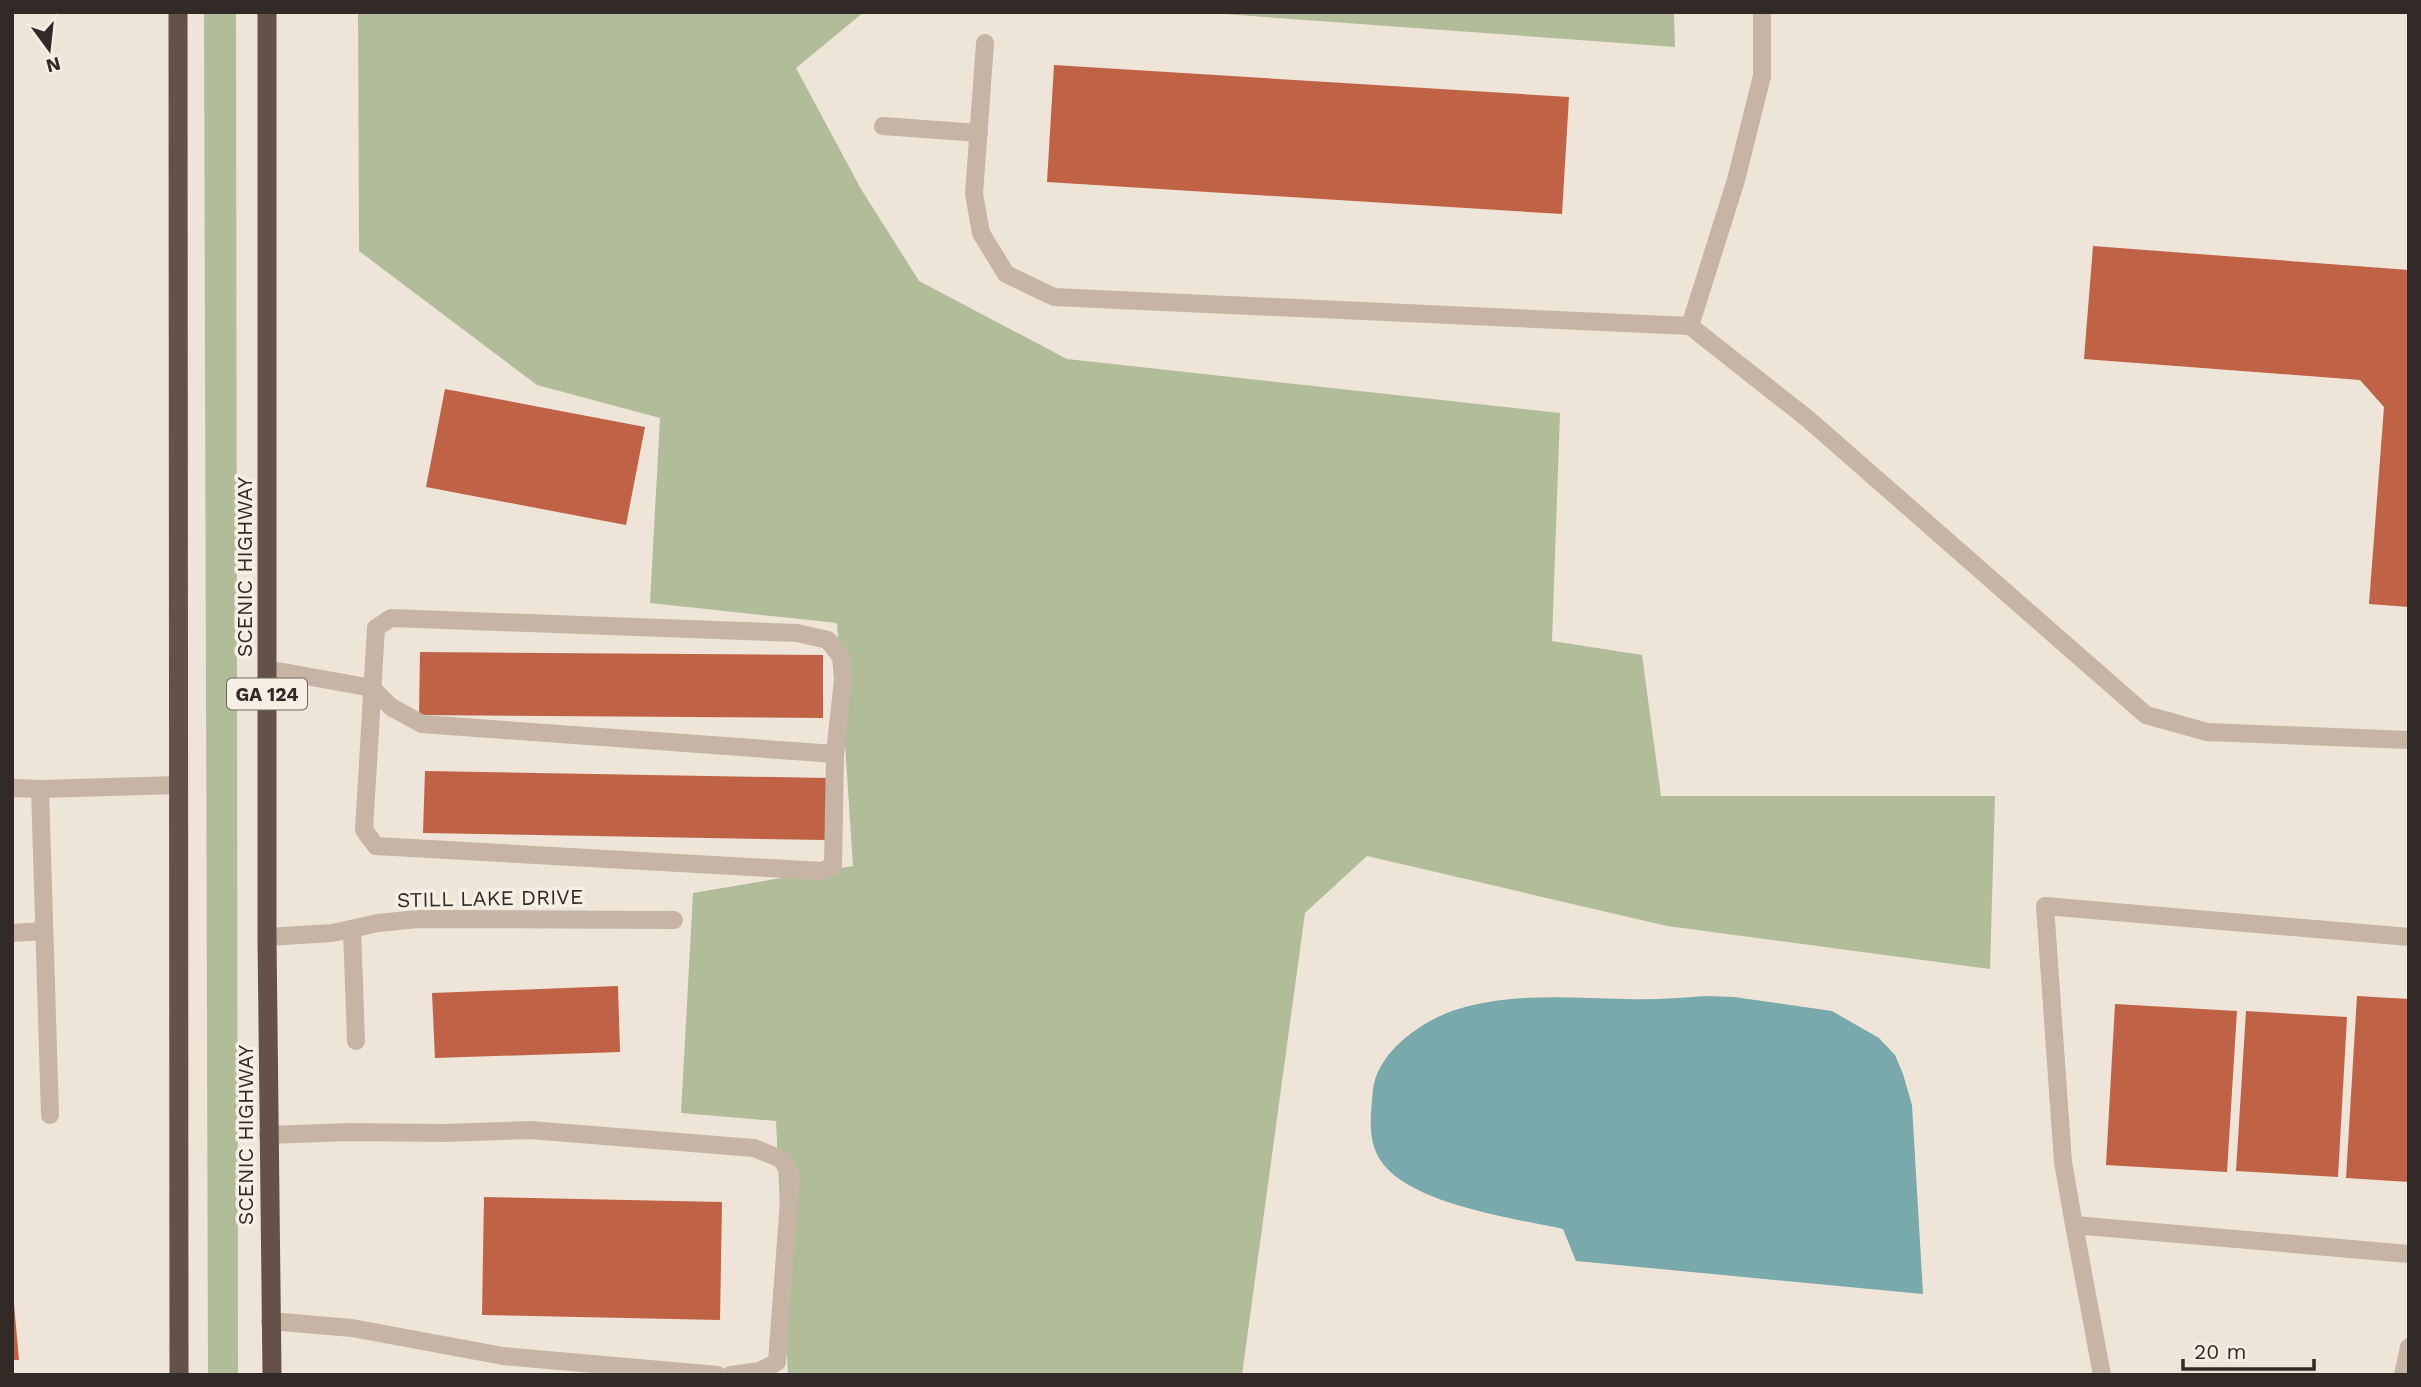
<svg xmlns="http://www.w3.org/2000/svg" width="2421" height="1387" viewBox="0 0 2421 1387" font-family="'Work Sans',sans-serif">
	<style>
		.green { fill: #b1bd99 }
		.water { fill: #79a9aa }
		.building { fill: #bf6246 }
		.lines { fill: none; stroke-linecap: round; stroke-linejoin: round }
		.service { stroke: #c6b4a5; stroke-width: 18 }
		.minor { stroke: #c6b4a5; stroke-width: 18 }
		.trunk { stroke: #64524a; stroke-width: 19 }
		.labels { text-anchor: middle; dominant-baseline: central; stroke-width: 7; stroke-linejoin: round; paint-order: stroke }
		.shield { fill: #f7eee4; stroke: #6d655f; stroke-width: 2 }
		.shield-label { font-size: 19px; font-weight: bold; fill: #322a26 }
		.street-label { font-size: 21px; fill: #322a26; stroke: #f7eee4 }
	</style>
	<rect width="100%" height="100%" fill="#efe4d8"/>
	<!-- green -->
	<g class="green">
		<path d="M204,12H236L238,1375H208Z"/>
		<path d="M358,12H864L796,68L861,189L919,281L1067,359L1560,413L1552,641L1642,655L1661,796H1995L1990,969L1667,926L1367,856L1305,913L1242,1375H788L776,1121L681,1113L693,893L853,866L837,623L650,603L660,418L537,385L359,251Z"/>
		<path d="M1196,12H1674L1675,47Z"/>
	</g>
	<!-- water -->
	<path class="water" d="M1706,996L1734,997L1832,1011L1879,1038L1895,1055L1903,1074L1912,1105L1923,1294L1576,1261L1563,1229C1514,1218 1406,1204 1379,1158C1367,1138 1371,1112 1373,1090C1377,1053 1419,1023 1452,1011C1507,992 1569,998 1626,999C1653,1000 1679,998 1706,996Z"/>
	<!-- building -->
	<g class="building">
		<path d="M1054,65L1569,97L1562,214L1047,182Z"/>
		<path d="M2093,246L2409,270V607L2369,604L2384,407L2360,380L2084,359Z"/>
		<path d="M445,389L645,427L626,525L426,487Z"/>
		<path d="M420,652L823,655V718L419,715Z"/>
		<path d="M425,771L827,778L825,840L423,833Z"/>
		<path d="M618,986L620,1052L435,1058L432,993Z"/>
		<path d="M2357,996L2409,999V1182L2346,1178Z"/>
		<path d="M2115,1004L2237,1011L2227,1172L2106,1165Z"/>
		<path d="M2246,1011L2347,1017L2338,1177L2236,1171Z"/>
		<path d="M484,1197L722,1202L720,1320L482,1315Z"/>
		<path d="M12,1304H14L19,1360H12Z"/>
	</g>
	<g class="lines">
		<!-- service -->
		<g class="service">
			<path d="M985,43L974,194L981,233L1006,274L1054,297L1690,326L1736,180L1762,76V12"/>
			<path d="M883,126L979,133"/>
			<path d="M1690,326L1808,419L2146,715L2207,732L2409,740"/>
			<path d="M391,618L797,633L828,640L841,657L843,679L835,754L833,866L822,871L376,846L364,830L376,628Z"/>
			<path d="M267,669L372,688L391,707L422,724L835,754"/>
			<path d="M12,788L40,789"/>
			<path d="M352,929L356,1041"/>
			<path d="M12,933L44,931"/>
			<path d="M50,1115L40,789L178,785"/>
			<path d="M268,1135L350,1132L444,1133L530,1130L754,1148L781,1159L791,1174L777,1362L760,1371L731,1375"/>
			<path d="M2074,1225L2063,1162L2045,906L2409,937"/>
			<path d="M270,1321L352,1328L503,1356L718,1375"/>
			<path d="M2102,1375L2074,1225L2409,1254"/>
			<path d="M2403,1375L2409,1347"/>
		</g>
		<!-- minor -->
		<path class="minor" d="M267,937L332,933L378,923L418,919L674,920"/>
		<!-- trunk -->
		<g class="trunk">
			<path d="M178,12L179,1375"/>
			<path d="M267,12V937L272,1375"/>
		</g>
	</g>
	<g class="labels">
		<!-- shield labels -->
		<rect class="shield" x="227" y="678.5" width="80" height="31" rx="5"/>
		<g class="shield-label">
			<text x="267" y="694">GA 124</text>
		</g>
		<!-- street labels -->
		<g class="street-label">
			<text transform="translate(244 567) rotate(-90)">SCENIC HIGHWAY</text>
			<text transform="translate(490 898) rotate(-1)">STILL LAKE DRIVE</text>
			<text transform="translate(245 1135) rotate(-90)">SCENIC HIGHWAY</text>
		</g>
	</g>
	<!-- border -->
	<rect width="2421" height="1387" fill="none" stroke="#322a26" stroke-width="28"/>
	<!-- north arrow -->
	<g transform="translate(49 49) rotate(165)" stroke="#f7eee4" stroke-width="5" paint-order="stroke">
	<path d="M0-5L12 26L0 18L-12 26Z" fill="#322a26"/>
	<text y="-10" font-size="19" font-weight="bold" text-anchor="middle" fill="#322a26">N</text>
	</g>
	<!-- scale -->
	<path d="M2183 1359v10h131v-10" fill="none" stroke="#322a26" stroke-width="3.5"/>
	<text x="2194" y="1359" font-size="21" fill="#322a26" stroke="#f7eee4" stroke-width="5" paint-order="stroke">20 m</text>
</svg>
